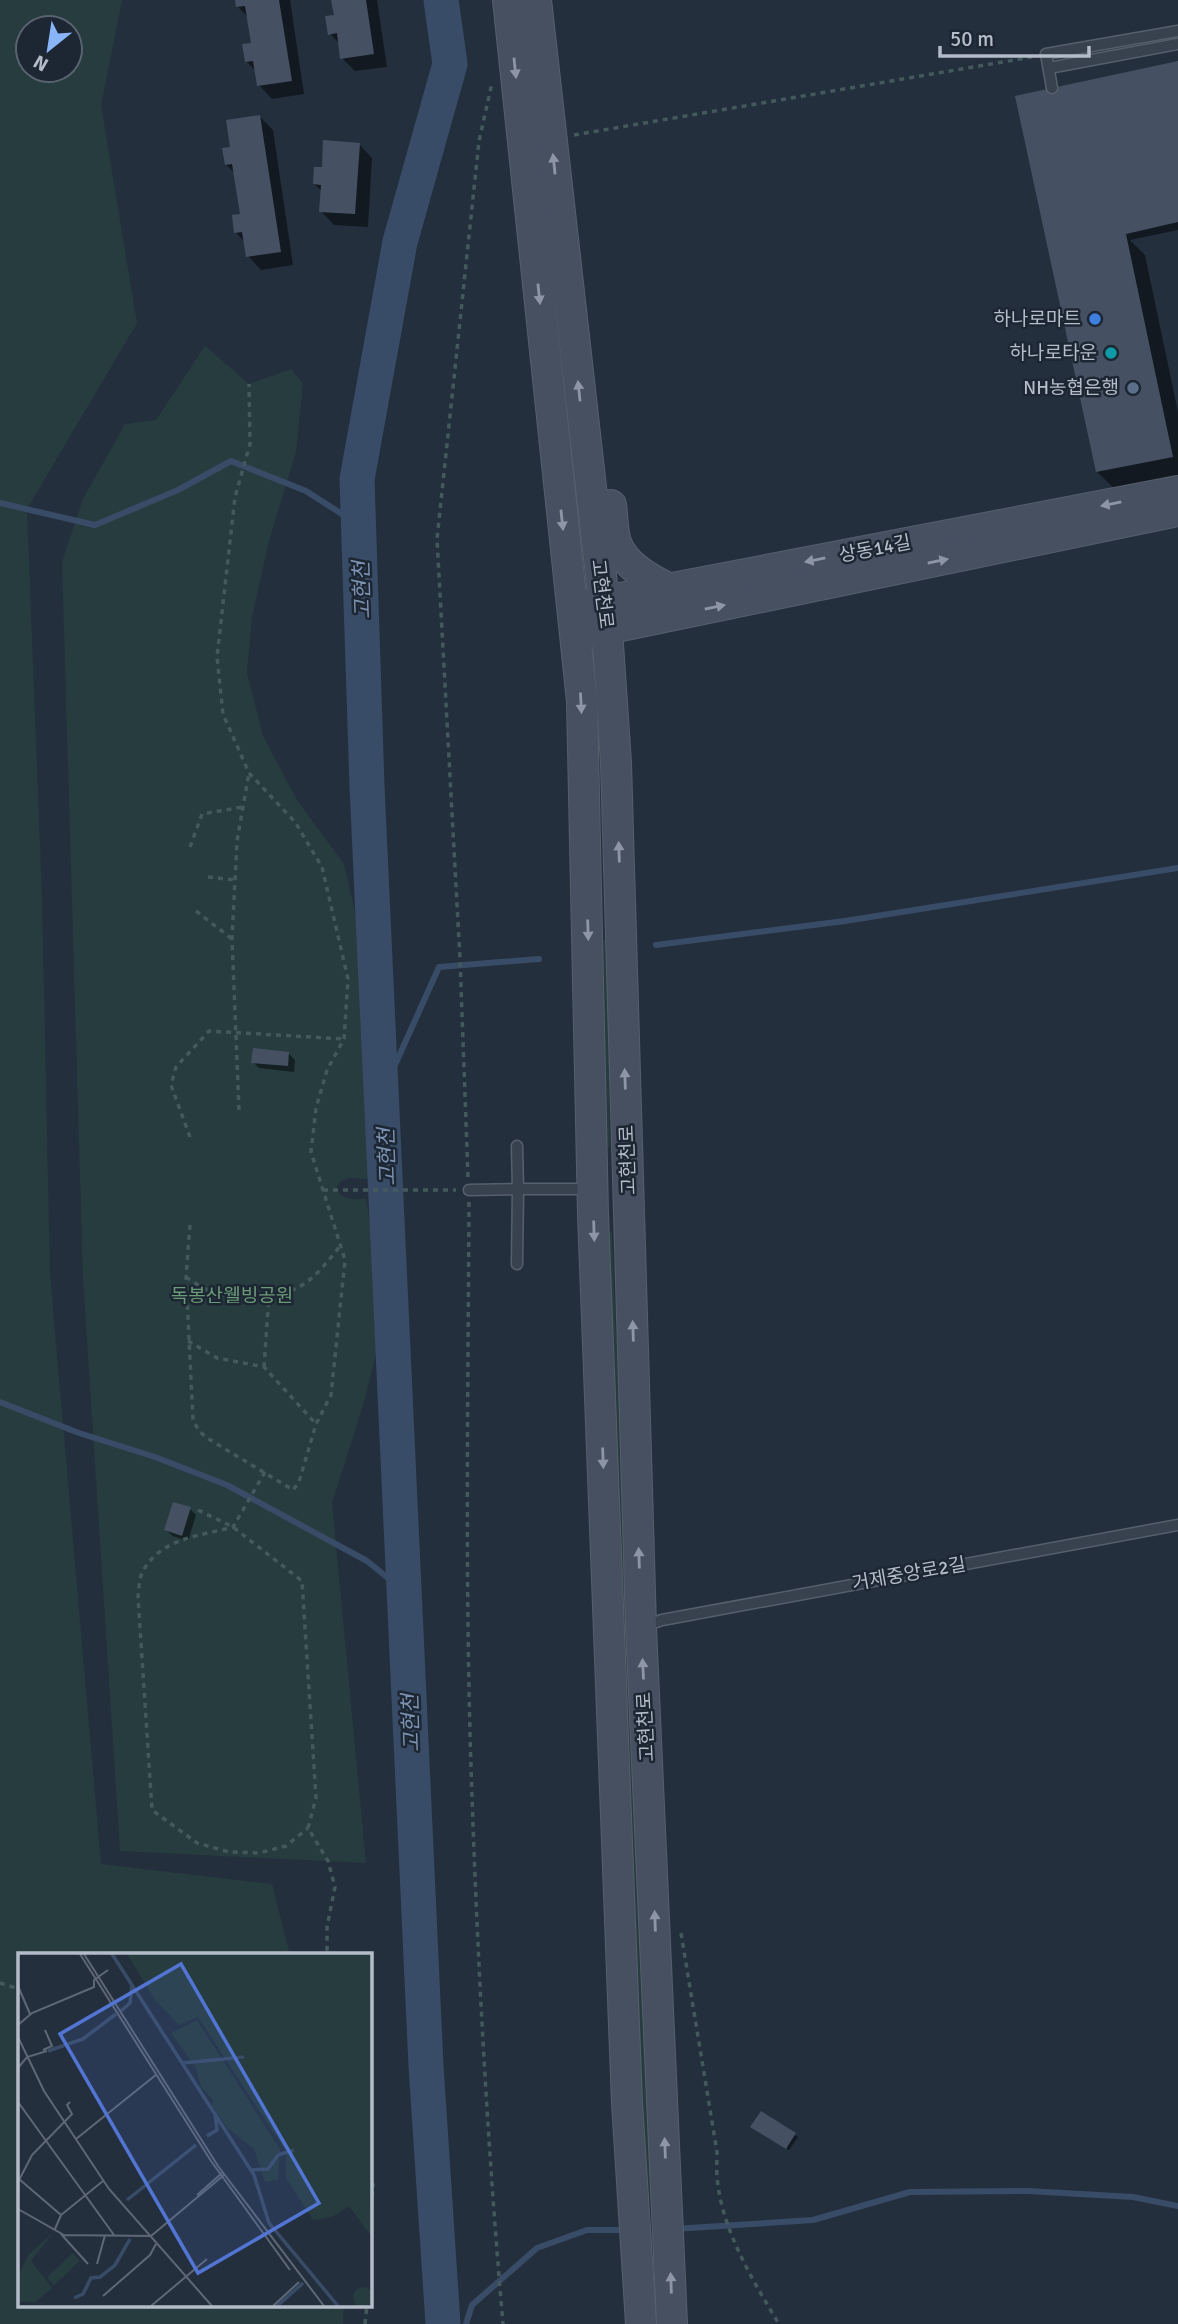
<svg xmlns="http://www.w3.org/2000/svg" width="1178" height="2324" viewBox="0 0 1178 2324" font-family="Signika,'Noto Sans KR',sans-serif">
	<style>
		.green { fill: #263c3f; fill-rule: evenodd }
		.shadow { fill: #0007 }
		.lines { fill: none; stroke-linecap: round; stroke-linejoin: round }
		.stream { stroke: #394c67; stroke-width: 6 }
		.river { stroke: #394c67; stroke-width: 35 }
		.building { fill: #455162 }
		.lane-casing { stroke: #565f6c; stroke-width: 13 }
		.secondary-casing { stroke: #565f6c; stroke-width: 32 }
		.path { stroke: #44595c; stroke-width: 3.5; stroke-dasharray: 5 5; stroke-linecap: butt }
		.lane { stroke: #38414e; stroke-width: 10 }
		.secondary { stroke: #465061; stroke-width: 30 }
		.oneway { fill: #8e96a5 }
		.shop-dot { fill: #3f7fe0; stroke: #1d2633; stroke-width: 2.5 }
		.culture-dot { fill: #0f9aa8; stroke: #1d2633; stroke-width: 2.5 }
		.service-dot { fill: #5c6f8a; stroke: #1d2633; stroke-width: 2.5 }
		.labels { text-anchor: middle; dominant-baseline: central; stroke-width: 5; stroke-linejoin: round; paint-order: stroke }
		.poi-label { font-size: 19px; fill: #b4bcc9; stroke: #1d2633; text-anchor: end }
		.street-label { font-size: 19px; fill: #b4bcc9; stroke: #1d2633 }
		.park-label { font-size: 19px; fill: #6b9a76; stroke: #1d2633 }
		.water-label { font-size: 21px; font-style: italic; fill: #7c92b1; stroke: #1d2633 }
		.inset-river { fill: none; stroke: #394c67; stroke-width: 3.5 }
		.inset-road { fill: none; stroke: #5e6776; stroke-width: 2 }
		.view { fill: #5274d3; fill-opacity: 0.15; stroke: #5274d3; stroke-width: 3.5 }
		.inset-edge { fill: none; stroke: #b4bcc9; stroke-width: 3.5 }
	</style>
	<rect width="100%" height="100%" fill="#242f3e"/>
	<!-- green -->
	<g class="green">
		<path d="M0,0H122L101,105L137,323L27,509L42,897L50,1274L101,1864L272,1884L290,1955H19V2305H344L343,2324H0ZM28,28H70V70H28Z"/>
		<path d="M205,346L249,384L291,369L303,384L296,452L269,541L252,617L247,673L263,736L297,800L344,864L360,933L364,1000L362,1060L372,1086L368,1179L348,1178L340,1182L336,1189C344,1201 354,1199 366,1199L380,1278L379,1342L364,1402L332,1503L366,1863L120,1851L83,1279L62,562L83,499L125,424L156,420Z"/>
		<path d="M598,940H607L610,1147H601Z"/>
		<path d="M603,1232H612L652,2201H642Z"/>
	</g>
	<!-- shadow -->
	<g class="shadow">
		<path d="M236,0H290L304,94L272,99L259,85L257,72L247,62L253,44L248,17L237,6Z"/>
		<path d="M333,0H377L387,67L355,71L342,58L340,44L330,34L336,17Z"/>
		<path d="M1178,62V230L1130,240L1145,255L1178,412V479L1117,491L1097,472L1051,252Z"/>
		<path d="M260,117L273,130L293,265L261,270L248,256L246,243L236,233L242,215L236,174L226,165L232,148Z"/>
		<path d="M359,144L372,158L368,227L334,225L321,211L322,191L314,184L323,169Z"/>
		<path d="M288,1053L295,1060L294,1072L259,1068L253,1062Z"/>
		<path d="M190,1509L196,1515L188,1541L173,1536L166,1530Z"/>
		<path d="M761,2113L798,2137L789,2150L755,2129Z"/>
	</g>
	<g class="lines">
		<!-- stream -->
		<g class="stream">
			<path d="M0,503L95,525L178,490L231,461L306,491L359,525"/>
			<path d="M656,945L845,921L1178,868"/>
			<path d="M382,1094L439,967L539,959"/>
			<path d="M0,1402L79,1433L155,1457L227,1485L367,1561L404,1591"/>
			<path d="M674,2229L813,2220L910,2192L1028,2191L1133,2197L1178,2206"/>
			<path d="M466,2324L472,2305L537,2248L587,2230H629"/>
		</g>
		<!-- river -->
		<path class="river" d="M441,0L450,64L400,242L357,479L367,786L426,2066L443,2324"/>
	</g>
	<!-- building -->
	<g class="building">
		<path d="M235,0H279L292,81L257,86L253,61L245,62L242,44L251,43L245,6L236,7Z"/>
		<path d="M331,0H366L374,54L340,59L337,33L328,35L325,16L334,15Z"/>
		<path d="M1178,61V222L1126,234L1173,457L1096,472L1015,96Z"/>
		<path d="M260,115L281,252L246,257L242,232L234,233L232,215L240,214L232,164L225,165L222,148L230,147L226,120Z"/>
		<path d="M323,140L360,143L355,214L319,212L321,185L313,184L314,167H322Z"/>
		<path d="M253,1048L289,1052L288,1066L251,1063Z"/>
		<path d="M173,1502L191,1507L182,1536L164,1530Z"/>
		<path d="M761,2111L796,2133L786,2149L750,2127Z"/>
	</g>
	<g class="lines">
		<defs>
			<g id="lane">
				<path d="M1049,68L1178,44"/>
				<path d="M1052,88L1046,54L1178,31"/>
				<path d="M469,1190L518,1189L517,1146"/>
				<path d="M517,1264L518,1189H590"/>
				<path d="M644,1626L662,1620L1178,1525"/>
			</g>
			<g id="secondary">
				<path d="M508,0L582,701L593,1214L627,2103L641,2324"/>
				<path d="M536,0L607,629L616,763L641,1627L672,2324"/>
				<path d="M611,505C613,517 612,533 617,545C625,565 649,579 668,588"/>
				<path d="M584,605L1178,491"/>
				<path d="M587,633L1178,511"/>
			</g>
		</defs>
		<!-- lane casing -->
		<use href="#lane" class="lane-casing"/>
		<!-- secondary casing -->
		<use href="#secondary" class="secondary-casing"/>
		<!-- path -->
		<g class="path">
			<path d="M574,135L1032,57"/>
			<path d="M190,847L202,814L243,807"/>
			<path d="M208,877L235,880"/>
			<path d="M196,911L232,939"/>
			<path d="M239,1110L232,939L237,841L249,773"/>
			<path d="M190,1137L171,1085L176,1067L209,1031L344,1039"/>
			<path d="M468,1177L460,959L437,539L479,141L492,83"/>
			<path d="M323,1190H456"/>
			<path d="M469,1202C468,1390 465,1579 471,1767C477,1952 487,2139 503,2324"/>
			<path d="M190,1225L186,1277L193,1420L199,1431L207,1438L293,1490L299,1482L316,1424L331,1395L345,1260L311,1152L316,1108L327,1070L344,1039L348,979L322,867L295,822L249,773L223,714L217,657L235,497L250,444L249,384"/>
			<path d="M186,1277C192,1281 199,1286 205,1289C228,1300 274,1299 297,1288C315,1279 328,1261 340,1246"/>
			<path d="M188,1341L217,1358L264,1367L316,1424"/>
			<path d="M264,1367L269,1295"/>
			<path d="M265,1472L233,1527C200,1536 161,1538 143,1571C139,1578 139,1589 138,1597L152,1810L197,1843L229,1852L259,1853L286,1846L308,1828"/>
			<path d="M198,1510L233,1527L302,1581L316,1798L308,1828L328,1861L335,1887L327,1927V1955"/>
			<path d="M681,1933L717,2152C717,2163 716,2174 718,2185C724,2233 754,2283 779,2324"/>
			<path d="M0,1983L19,1989"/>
			<path d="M369,2173L373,2185L369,2253"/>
			<path d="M365,2324L367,2305"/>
		</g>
		<!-- lane -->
		<use href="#lane" class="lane"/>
		<!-- secondary -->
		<use href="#secondary" class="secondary"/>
	</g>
	<!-- one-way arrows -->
	<defs><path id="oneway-solid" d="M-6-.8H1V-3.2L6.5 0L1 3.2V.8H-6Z" transform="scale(1.75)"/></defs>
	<g class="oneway">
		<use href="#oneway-solid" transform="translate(515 68) rotate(84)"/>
		<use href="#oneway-solid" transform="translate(554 164) rotate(-96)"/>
		<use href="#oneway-solid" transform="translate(539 294) rotate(84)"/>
		<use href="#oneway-solid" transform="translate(579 391) rotate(-96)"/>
		<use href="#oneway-solid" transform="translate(1111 504) rotate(169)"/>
		<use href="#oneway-solid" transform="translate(562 520) rotate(84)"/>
		<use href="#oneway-solid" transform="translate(815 560) rotate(169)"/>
		<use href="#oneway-solid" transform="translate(938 561) rotate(-12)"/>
		<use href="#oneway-solid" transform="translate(715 607) rotate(-12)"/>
		<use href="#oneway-solid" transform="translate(581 703) rotate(87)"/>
		<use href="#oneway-solid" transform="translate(619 852) rotate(-92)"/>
		<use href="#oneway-solid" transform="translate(588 930) rotate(88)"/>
		<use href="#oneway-solid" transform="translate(625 1079) rotate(-92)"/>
		<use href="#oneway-solid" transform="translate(594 1231) rotate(88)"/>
		<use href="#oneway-solid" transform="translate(633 1331) rotate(-92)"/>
		<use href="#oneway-solid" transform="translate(603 1458) rotate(88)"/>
		<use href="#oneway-solid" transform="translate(639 1558) rotate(-92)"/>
		<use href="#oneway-solid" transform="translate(643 1669) rotate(-93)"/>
		<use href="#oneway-solid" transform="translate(655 1921) rotate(-92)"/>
		<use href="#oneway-solid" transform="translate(665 2148) rotate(-92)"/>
		<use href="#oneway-solid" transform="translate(671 2283) rotate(-92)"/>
	</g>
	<!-- markers -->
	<circle class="shop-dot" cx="1095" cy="319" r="7"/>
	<circle class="culture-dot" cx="1111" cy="353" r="7"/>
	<circle class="service-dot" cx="1133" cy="388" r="7"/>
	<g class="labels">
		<!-- poi labels -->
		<g class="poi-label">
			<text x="1081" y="319">하나로마트</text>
			<text x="1097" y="353">하나로타운</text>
			<text x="1119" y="388">NH농협은행</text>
		</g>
		<!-- street labels -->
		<g class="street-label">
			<text transform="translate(875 549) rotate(-11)">상동14길</text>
			<text transform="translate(602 594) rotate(83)">고현천로</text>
			<text transform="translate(628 1160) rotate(-92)">고현천로</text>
			<text transform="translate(909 1574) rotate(-10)">거제중앙로2길</text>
			<text transform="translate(646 1727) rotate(-93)">고현천로</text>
		</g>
		<!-- park labels -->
		<g class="park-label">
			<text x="232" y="1296">독봉산웰빙공원</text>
		</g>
		<!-- water labels -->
		<g class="water-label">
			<text transform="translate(362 590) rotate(-92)">고현천</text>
			<text transform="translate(387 1157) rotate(-92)">고현천</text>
			<text transform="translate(411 1723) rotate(-92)">고현천</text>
		</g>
	</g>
	<!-- overview -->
	<g transform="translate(18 1953)">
		<rect width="354" height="354" fill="#242f3e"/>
		<path d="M109,1H353V283L331,253L314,264L295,267L268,225V199L180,64L161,72L137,47ZM179,67L262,196L260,227L247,229L236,196L209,175L193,151L196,148L183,134L178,115L153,80ZM35,280L13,308L34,335L18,349H0V323L11,301ZM55,300L62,308L36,332L29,324ZM335 344a10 10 0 1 1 20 0a10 10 0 1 1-20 0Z" fill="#263c3f"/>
		<path class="inset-river" d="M94,1L236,222L251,270L320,353M103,58L112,50L114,32M30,98L65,86L98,61M165,110L226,104M189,183L199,177L197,160M233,217L250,216L260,202L276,197M109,247L178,192M56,345L65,341L73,325L82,324L97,312L112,286M259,353L285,330"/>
		<path class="inset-road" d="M62,1L193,208L272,317M66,1L200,213L306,353M0,33L12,61M0,72L14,60L76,34V27L90,17M0,84L26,138L91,236L194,353M25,97L34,93L27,77M0,115L9,104L29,98M0,149L96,282M58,186L139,121M1,226L43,262M0,229L14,202L54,161L49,152L52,149M179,242L204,220M0,256L46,282L133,283L206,222M37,276L43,262L85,228M43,281L70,311M79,311L87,282M85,343L132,302L138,291M133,353L189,306M255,353L281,329"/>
		<path class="view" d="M163,11L301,250L180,320L42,81Z"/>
		<rect width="354" height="354" class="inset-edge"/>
	</g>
	<!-- north arrow -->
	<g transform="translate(49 49) rotate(210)"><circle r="33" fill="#1d2633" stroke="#59626f" stroke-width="2"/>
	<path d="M0-5L12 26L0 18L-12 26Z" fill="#8ab4f8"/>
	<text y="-10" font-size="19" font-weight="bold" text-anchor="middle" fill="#b4bcc9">N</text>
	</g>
	<!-- scale -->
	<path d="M940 46v10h149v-10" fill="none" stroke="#b4bcc9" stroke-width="3.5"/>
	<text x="950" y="46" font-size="21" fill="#b4bcc9" stroke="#1d2633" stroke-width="5" paint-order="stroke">50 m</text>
</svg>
